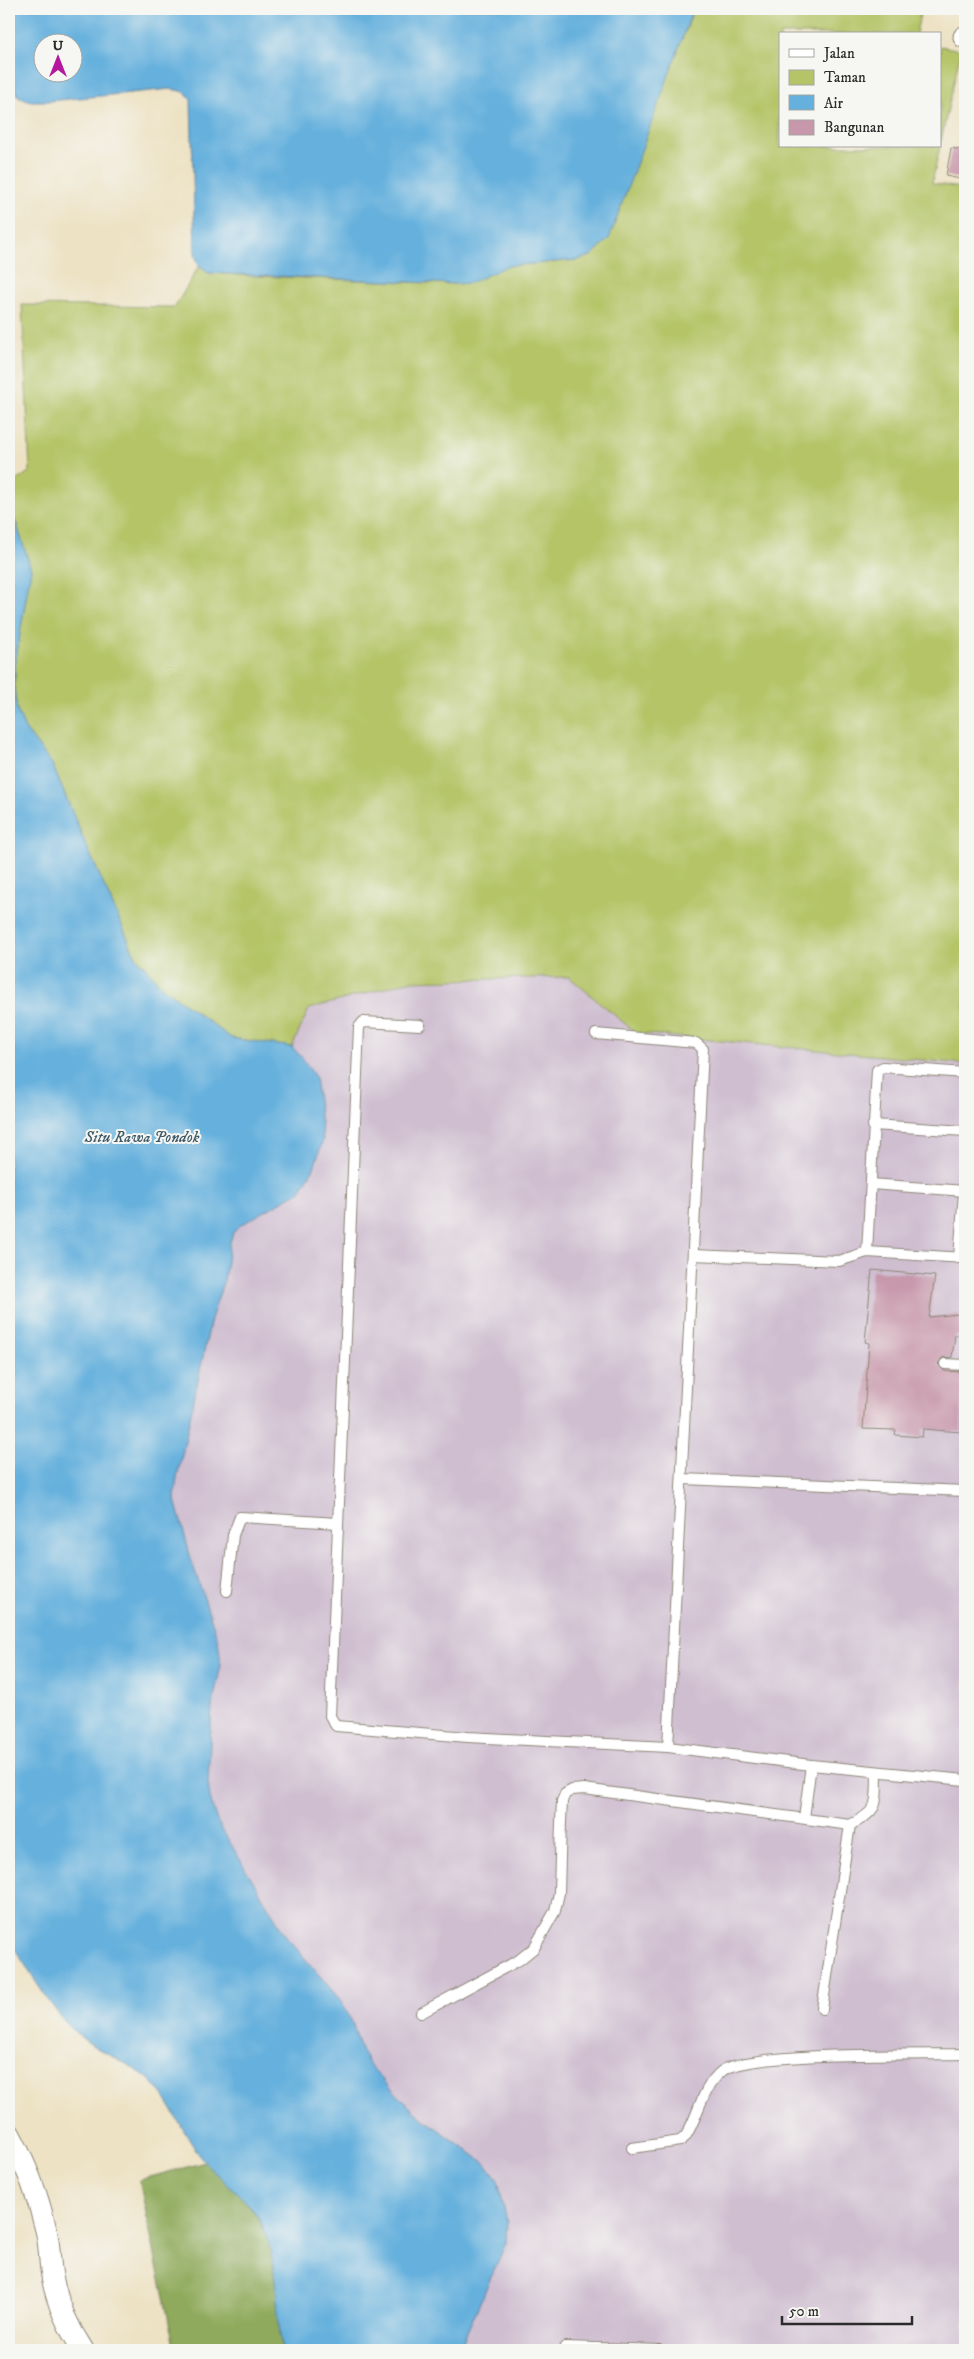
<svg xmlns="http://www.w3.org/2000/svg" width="974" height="2359" viewBox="0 0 974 2359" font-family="'IM FELL DW Pica',serif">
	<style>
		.industrial { fill: #cfbed0 }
		.green { fill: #b4c466; stroke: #707848 }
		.forest { fill: #8faa5b; stroke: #5d6a43 }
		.water { fill: #65b0dd; stroke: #486e84; fill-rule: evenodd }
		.building { fill: #c797ab }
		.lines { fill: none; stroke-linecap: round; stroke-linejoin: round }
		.service-casing { stroke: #8c8678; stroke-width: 12 }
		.minor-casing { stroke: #8c8678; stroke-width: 23 }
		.service { stroke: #fff; stroke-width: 10 }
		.minor { stroke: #fff; stroke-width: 21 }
		.labels { text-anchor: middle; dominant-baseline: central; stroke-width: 4; stroke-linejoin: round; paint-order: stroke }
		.water-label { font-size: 16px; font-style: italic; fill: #3f5a69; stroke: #f6f6f2 }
	</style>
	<rect width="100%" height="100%" fill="#f6f6f2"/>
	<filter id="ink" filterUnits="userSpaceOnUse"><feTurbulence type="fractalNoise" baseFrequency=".02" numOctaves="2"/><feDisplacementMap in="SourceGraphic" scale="10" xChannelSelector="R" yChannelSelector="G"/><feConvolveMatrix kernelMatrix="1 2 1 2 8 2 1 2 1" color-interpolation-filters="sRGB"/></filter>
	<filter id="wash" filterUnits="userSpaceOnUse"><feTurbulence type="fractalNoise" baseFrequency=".0096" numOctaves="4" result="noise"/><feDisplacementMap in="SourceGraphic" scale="20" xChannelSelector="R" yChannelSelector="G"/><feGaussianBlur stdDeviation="1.12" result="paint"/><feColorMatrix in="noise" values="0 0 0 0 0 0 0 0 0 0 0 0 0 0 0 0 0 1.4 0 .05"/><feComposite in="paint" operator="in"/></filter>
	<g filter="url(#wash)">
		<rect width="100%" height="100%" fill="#ede2c4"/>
		<!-- industrial -->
		<path class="industrial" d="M570,977L636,1033L965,1064V2350H459L506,2243L485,2163L416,2113L374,2071L362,2053L352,2022L341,2001L286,1936L217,1821L210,1798L208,1782L212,1706L221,1665L175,1500L176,1483L211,1319L224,1280L233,1233L239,1226L300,1191L314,1168L323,1140L315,1077L304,1060L292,1047L308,1009L410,981Z"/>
		<!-- green -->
		<g class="green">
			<path d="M693,9H921L916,34H780V146H940L932,183L965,189V1064L636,1033L569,977L410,981L309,1009L292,1047L231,1038L162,987L135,955L86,845L52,764L25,729L17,710L14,687L16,658L31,569L17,525L9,508V486L30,471L22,305L175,307L199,266L209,273L253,276L455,284L507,266L578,260L687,28Z"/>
			<path d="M940,46L961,50L940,145Z"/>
		</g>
		<!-- forest -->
		<path class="forest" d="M205,2162C227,2183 253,2203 265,2232C281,2268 276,2312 282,2350H175L139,2180Z"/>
		<!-- water -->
		<g class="water">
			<path d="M9,9H693L609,239L591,256L578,260L507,266L470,283L455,284L209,273C199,268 197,263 195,252L191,99L185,92L171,89L49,101H31L19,97L9,77ZM42,42H72V72H42Z"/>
			<path d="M9,508L17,525L31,569L16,658L14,687L17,710L25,729L52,764L86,845L135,955L162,987L231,1038L292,1047L304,1060L315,1077L323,1140L314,1168L300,1191L239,1226L233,1233L230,1243L224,1280L211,1319L176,1483L175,1500L192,1562L218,1640L221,1665L212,1706L208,1782L210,1798L217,1821L286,1936L341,2001L352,2022L362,2053L374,2071L416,2113L485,2163L498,2180L507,2222L506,2243L459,2350H282C276,2312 278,2271 266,2234C256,2203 226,2186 206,2163C184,2139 170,2095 145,2076C123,2059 96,2052 75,2032C51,2010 28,1968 9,1940Z"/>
		</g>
		<g id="blocks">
			<!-- building -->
			<g class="building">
				<path d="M951,148L965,151V180L946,176Z"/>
				<path d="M872,1270L935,1276L929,1317L959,1314L960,1335H955L952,1357L942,1358L938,1364L944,1371L962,1372L961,1432L923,1429L922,1437L895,1435L896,1430L863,1429L869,1343L865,1342Z"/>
			</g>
		</g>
	</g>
	<g filter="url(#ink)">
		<use href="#blocks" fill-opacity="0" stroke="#8c8678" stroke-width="1"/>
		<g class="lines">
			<defs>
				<g id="service">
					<path d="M420,1025L363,1022L359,1027L330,1716L336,1726L468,1737L668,1747L811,1765L965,1780"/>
					<path d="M596,1034L696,1043L703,1049L668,1747"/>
					<path d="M873,1125L965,1131"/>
					<path d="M871,1184L965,1191"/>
					<path d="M867,1252L877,1070L883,1067L965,1073"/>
					<path d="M693,1255L839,1261L867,1252L965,1258"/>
					<path d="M959,1258L965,1179"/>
					<path d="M945,1364L965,1365"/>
					<path d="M683,1479L965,1491"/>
					<path d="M227,1591L233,1535L240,1517L338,1523"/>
					<path d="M804,1818L811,1765"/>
					<path d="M822,2009L850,1825"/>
					<path d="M421,2013L519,1960L534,1948L555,1911L559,1893L561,1822L562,1801L565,1794L572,1790L584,1789L850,1825C881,1810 876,1803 877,1772"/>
					<path d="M632,2148L680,2141L685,2137C699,2116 701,2088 722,2071C748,2051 923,2055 965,2054"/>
					<path d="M565,2347L659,2350"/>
				</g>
				<g id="minor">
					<path d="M964,37H965"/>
					<path d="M9,2133C26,2164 38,2195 46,2230C50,2245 49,2261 52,2276C57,2304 67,2326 83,2350"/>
				</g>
			</defs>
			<!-- service casing -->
			<use href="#service" class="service-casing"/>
			<!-- minor casing -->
			<use href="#minor" class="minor-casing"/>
			<!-- service -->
			<use href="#service" class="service"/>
			<!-- minor -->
			<use href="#minor" class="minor"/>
		</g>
	</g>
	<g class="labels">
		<!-- water labels -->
		<g class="water-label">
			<text x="142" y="1137">Situ Rawa Pondok</text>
		</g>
	</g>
	<!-- margin -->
	<rect width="974" height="2359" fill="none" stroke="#f6f6f2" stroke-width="30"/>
	<!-- legend -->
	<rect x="779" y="32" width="162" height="115" fill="#f6f6f2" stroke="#a5a5a2"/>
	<rect x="789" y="49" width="25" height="8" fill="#ffffff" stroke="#a5a5a2"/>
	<text x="824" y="58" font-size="15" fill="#2b2b2b">Jalan</text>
	<rect x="789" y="70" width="25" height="15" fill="#b4c466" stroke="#a5a5a2"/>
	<text x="824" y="82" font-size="15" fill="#2b2b2b">Taman</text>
	<rect x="789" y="95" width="25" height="15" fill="#65b0dd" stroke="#a5a5a2"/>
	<text x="824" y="108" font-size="15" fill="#2b2b2b">Air</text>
	<rect x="789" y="120" width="25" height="15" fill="#c797ab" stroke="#a5a5a2"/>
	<text x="824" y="132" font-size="15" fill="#2b2b2b">Bangunan</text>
	<!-- north arrow -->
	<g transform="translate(58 58)"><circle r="24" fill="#f6f6f2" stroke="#a5a5a2"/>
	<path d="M0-4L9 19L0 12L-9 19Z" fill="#b5179e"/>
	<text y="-8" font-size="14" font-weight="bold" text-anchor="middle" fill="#2b2b2b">U</text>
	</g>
	<!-- scale -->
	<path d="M782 2316v8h130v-8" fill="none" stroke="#2b2b2b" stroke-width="2.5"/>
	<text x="789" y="2316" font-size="15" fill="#2b2b2b" stroke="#f6f6f2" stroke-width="4" paint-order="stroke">50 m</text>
</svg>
